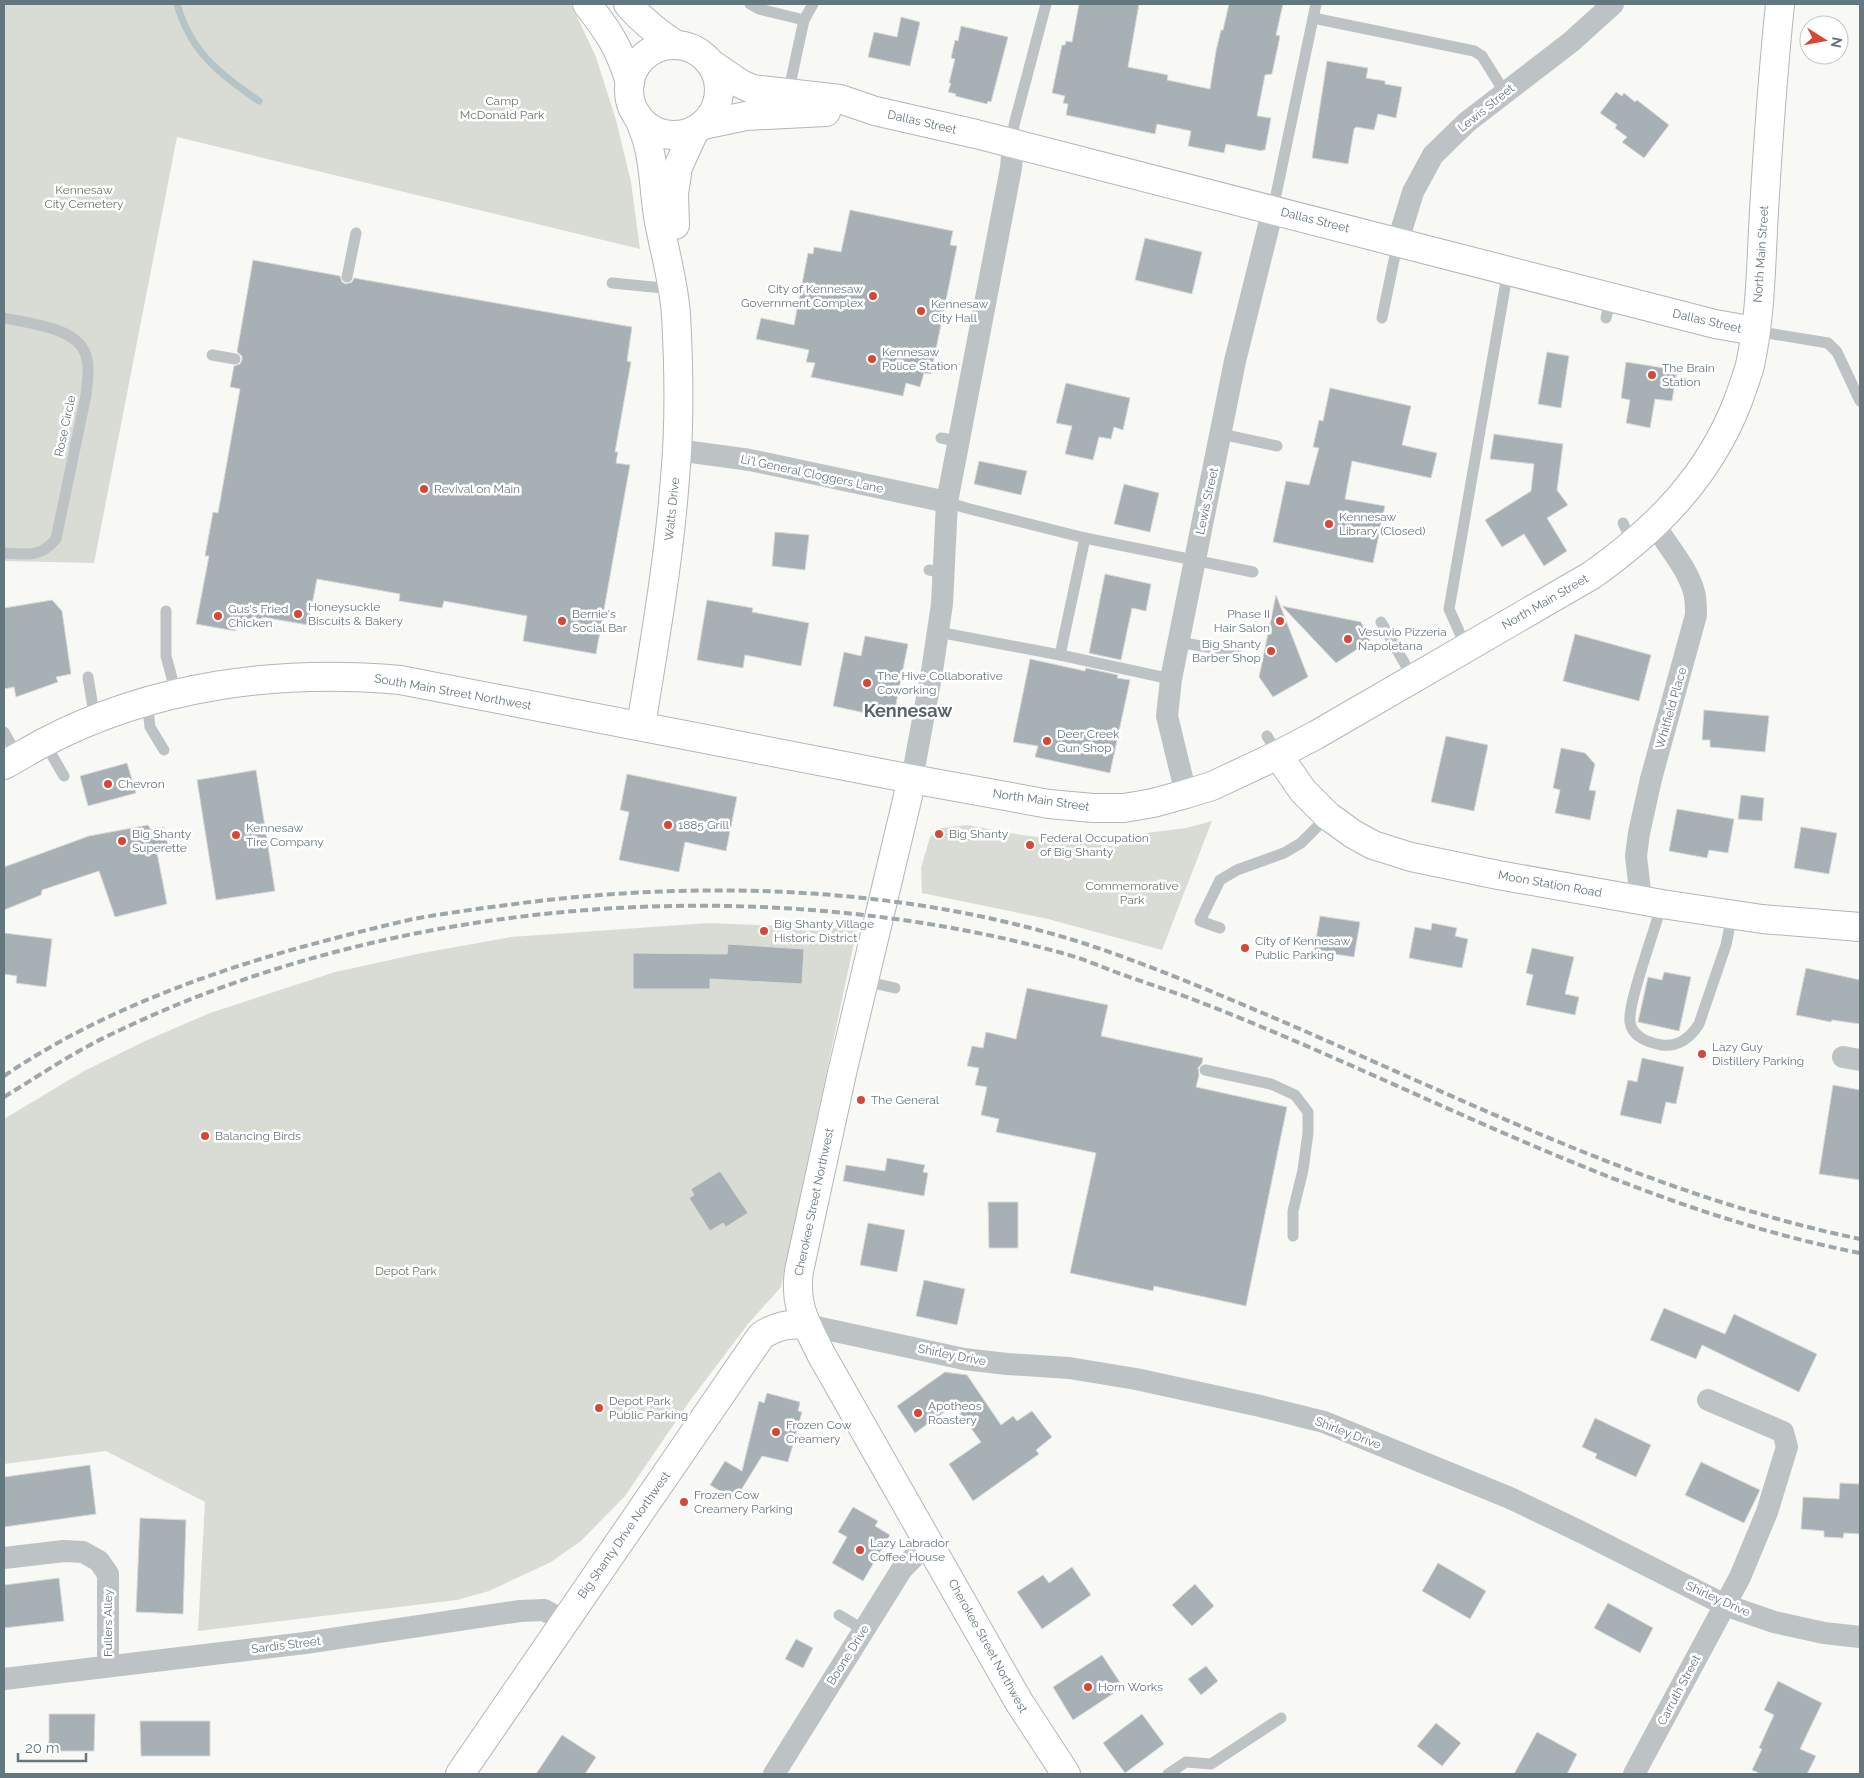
<svg xmlns="http://www.w3.org/2000/svg" width="1864" height="1778" viewBox="0 0 1864 1778" font-family="Raleway,sans-serif">
	<style>
		.green { fill: #d9dcd5 }
		.lines { fill: none; stroke-linecap: round; stroke-linejoin: round }
		.stream { stroke: #b6c4c6; stroke-width: 7 }
		.building { fill: #a7b0b4; stroke: #dad9d8 }
		.secondary-casing { stroke: #b0b7ba; stroke-width: 30 }
		.lane { stroke: #bdc3c5; stroke-width: 11 }
		.street { stroke: #bdc3c5; stroke-width: 22 }
		.secondary { stroke: #fff; stroke-width: 28 }
		.rail { stroke: #9da6aa; stroke-width: 4; stroke-dasharray: 8 4; stroke-linecap: butt }
		.poi-dot { fill: #d64737; stroke: #fff; stroke-width: 2 }
		.labels { text-anchor: middle; dominant-baseline: central; stroke-width: 5; stroke-linejoin: round; paint-order: stroke }
		.park-label { font-size: 12px; fill: #697764; stroke: #fff }
		.street-label { font-size: 12px; fill: #65777e; stroke: #fff }
		.poi-label { font-size: 12px; fill: #65777e; stroke: #fff; text-anchor: start }
		.district-label { font-size: 18px; font-weight: bold; fill: #57646a; stroke: #fff }
	</style>
	<rect width="100%" height="100%" fill="#f8f8f5"/>
	<!-- green -->
	<g class="green">
		<path d="M4,4H571L596,57L616,120L631,182L640,249L177,137L94,563L4,561Z"/>
		<path d="M1212,821L1162,950L1048,919L922,893L921,868L930,837L941,828L967,825L1022,835L1118,847L1131,835L1186,828Z"/>
		<path d="M708,923L857,929L781,1287L748,1324L689,1402L625,1496L581,1541L551,1562L521,1576L489,1591L457,1600L198,1631L205,1502L106,1451L4,1464V1119L84,1071L145,1041L210,1013L335,972L422,953L511,937Z"/>
	</g>
	<g class="lines">
		<!-- stream -->
		<path class="stream" d="M177,4C191,53 219,73 259,101"/>
	</g>
	<!-- building -->
	<g class="building">
		<path d="M1079,4H1139L1128,67L1168,75L1167,80L1210,89L1216,51L1221,30H1223L1229,4H1283L1276,35L1280,36L1272,74L1265,75L1257,116L1271,118L1265,150H1262V151L1226,144L1224,153L1188,146L1191,131L1157,124L1155,134L1066,115L1068,104L1063,103L1065,96L1052,93L1062,45H1065L1066,41L1072,42Z"/>
		<path d="M901,17L920,22L910,66L868,57L874,32L897,37Z"/>
		<path d="M961,26L1008,37L991,102L988,101L987,104L955,96L956,94L948,92L951,83H949L955,59L951,58L955,40L958,41Z"/>
		<path d="M1327,61L1368,68L1366,78L1385,81V84L1402,87L1396,118L1378,114L1374,130L1356,127L1354,129L1348,164L1312,158Z"/>
		<path d="M1616,92L1622,96L1624,93L1635,102L1637,100L1669,125L1644,158L1622,142L1627,137L1615,128L1617,125L1600,113Z"/>
		<path d="M850,210L953,231L950,245L957,246L931,374L924,373L920,387L906,383L903,396L811,377L815,363L806,362L809,350L756,339L761,318L794,325L808,253L813,254L814,247L841,252Z"/>
		<path d="M1145,238L1202,252L1192,294L1135,280Z"/>
		<path d="M253,260L340,276L342,282L346,284L352,282L354,278L632,327L627,361L631,362L615,452H618L616,463L630,465L596,654L523,641L527,616L444,601L442,608L399,601L400,594L317,579L308,625L262,617L261,626L237,622L235,631L196,624L209,556H205L213,512L218,513L240,389L230,387L234,366L240,364L242,360V356L237,352Z"/>
		<path d="M1547,352L1569,356L1561,408L1538,404Z"/>
		<path d="M1626,362L1677,370L1672,401L1655,399L1650,428L1626,423L1630,400L1621,398Z"/>
		<path d="M1066,383L1130,398L1123,430L1114,427L1111,439L1099,437L1093,460L1065,454L1072,426L1056,423Z"/>
		<path d="M1330,388L1411,406L1402,445L1437,453L1431,478L1352,461L1345,499L1385,506L1373,563L1273,542L1286,481L1309,485L1319,448L1313,447L1319,420L1323,421Z"/>
		<path d="M1494,434L1563,444L1557,490L1568,505L1547,518L1567,551L1544,566L1524,534L1502,547L1485,520L1531,491L1534,464L1490,459Z"/>
		<path d="M979,461L1027,471L1021,495L974,484Z"/>
		<path d="M1124,484L1159,493L1150,532L1114,524Z"/>
		<path d="M775,532L809,535L805,570L772,566Z"/>
		<path d="M1105,574L1151,584L1146,611L1132,608L1121,660L1089,653Z"/>
		<path d="M1276,595L1308,677L1273,697L1259,677Z"/>
		<path d="M52,600L62,611L71,674L56,677L58,682L16,697L14,687L4,689V608Z"/>
		<path d="M707,600L753,608L752,612L809,623L801,666L745,655L743,668L697,660Z"/>
		<path d="M1282,606L1361,622L1370,641L1336,663Z"/>
		<path d="M1575,634L1651,655L1639,701L1563,681Z"/>
		<path d="M865,636L908,644L893,719L833,706L844,652L861,656Z"/>
		<path d="M1030,659L1085,671L1086,668L1118,675L1117,678L1130,680L1110,773L1035,757L1038,746L1013,742Z"/>
		<path d="M1704,710L1769,716L1765,752L1710,747V740H1702Z"/>
		<path d="M1446,736L1488,745L1474,811L1431,802Z"/>
		<path d="M1561,748L1585,753L1595,764L1589,790L1596,791L1590,820L1555,813L1560,790L1553,788Z"/>
		<path d="M127,763L136,793L88,806L80,776Z"/>
		<path d="M256,770L275,891L216,900L197,780Z"/>
		<path d="M627,774L737,797L726,851L685,842L679,872L619,860L629,812L620,810Z"/>
		<path d="M1741,795L1764,798L1762,821L1738,819Z"/>
		<path d="M1677,809L1734,819L1728,853L1709,850L1707,858L1669,851Z"/>
		<path d="M148,825L151,830L164,827L169,850L157,853L167,904L115,917L99,871L42,890L41,895L4,910V867L89,836Z"/>
		<path d="M1801,827L1837,833L1829,874L1794,868Z"/>
		<path d="M1320,916L1360,922L1354,957L1314,951Z"/>
		<path d="M1432,923L1457,928L1455,936L1468,939L1462,968L1409,958L1415,927L1431,930Z"/>
		<path d="M4,933L52,939L46,987L16,983L17,976L4,974Z"/>
		<path d="M728,944L804,949L802,984L710,979V989H633V953L727,954Z"/>
		<path d="M1532,948L1574,957L1565,994L1579,997L1575,1015L1526,1005L1533,975L1526,973Z"/>
		<path d="M1806,968L1860,980V1024L1832,1020L1831,1022L1796,1015Z"/>
		<path d="M1664,972L1691,977L1679,1031L1638,1022L1648,977L1662,980Z"/>
		<path d="M1027,988L1108,1005L1101,1036L1203,1058L1202,1063L1198,1068L1199,1075L1196,1087L1287,1107L1246,1306L1154,1286L1153,1291L1070,1273L1096,1153L996,1132L999,1119L981,1115L987,1087L975,1085L979,1068L967,1066L972,1046L983,1048L986,1032L1016,1039Z"/>
		<path d="M1642,1058L1684,1067L1676,1104L1666,1102L1661,1124L1620,1115L1628,1080L1637,1082Z"/>
		<path d="M1833,1085L1860,1090V1180L1819,1174Z"/>
		<path d="M887,1158L925,1165L923,1172L928,1173L924,1196L843,1181L846,1165L885,1171Z"/>
		<path d="M720,1171L748,1213L726,1227L723,1223L710,1231L689,1198L694,1195L691,1189Z"/>
		<path d="M988,1202H1018V1248H989Z"/>
		<path d="M868,1223L905,1230L897,1272L860,1265Z"/>
		<path d="M924,1280L965,1289L957,1325L916,1316Z"/>
		<path d="M1664,1308L1725,1334L1734,1314L1817,1354L1799,1392L1702,1345L1696,1359L1650,1340Z"/>
		<path d="M945,1372L967,1375L1001,1425L1013,1416L1017,1421L1032,1411L1052,1437L1036,1450L1039,1454L973,1501L949,1464L981,1442L954,1405L915,1433L897,1406Z"/>
		<path d="M767,1393L800,1402L798,1411L802,1412L788,1462L762,1456L735,1500L710,1485L725,1461L742,1471L759,1401L764,1403Z"/>
		<path d="M1595,1418L1651,1445L1636,1477L1595,1458L1597,1454L1582,1447Z"/>
		<path d="M1701,1462L1760,1490L1744,1523L1685,1495Z"/>
		<path d="M90,1465L96,1514L4,1527V1477Z"/>
		<path d="M1840,1483L1860,1484V1534L1844,1533L1843,1538L1824,1537V1531L1801,1529L1803,1497L1839,1499Z"/>
		<path d="M853,1507L878,1521L875,1526L890,1535L863,1581L832,1563L847,1537L838,1532Z"/>
		<path d="M140,1518L186,1520L183,1614L136,1612Z"/>
		<path d="M1438,1563L1486,1591L1470,1619L1422,1591Z"/>
		<path d="M1072,1567L1091,1595L1042,1629L1017,1592L1043,1575L1049,1583Z"/>
		<path d="M59,1578L64,1621L4,1628V1585Z"/>
		<path d="M1195,1584L1214,1606L1192,1626L1172,1605Z"/>
		<path d="M1608,1603L1653,1628L1640,1653L1594,1628Z"/>
		<path d="M796,1639L813,1648L803,1668L785,1659Z"/>
		<path d="M1102,1655L1123,1687L1073,1720L1053,1687Z"/>
		<path d="M1206,1666L1218,1681L1201,1695L1188,1679Z"/>
		<path d="M1778,1681L1822,1703L1800,1749L1816,1756L1807,1774H1761L1752,1770L1762,1749L1759,1748L1774,1715L1764,1710Z"/>
		<path d="M49,1714H95L94,1751H49Z"/>
		<path d="M1142,1714L1164,1744L1125,1773L1103,1743Z"/>
		<path d="M140,1721H210V1756H141Z"/>
		<path d="M1436,1723L1461,1743L1442,1766L1417,1746Z"/>
		<path d="M1537,1732L1577,1754L1567,1774H1514Z"/>
		<path d="M562,1735L596,1757L585,1774H536Z"/>
	</g>
	<g class="lines">
		<defs>
			<g id="secondary">
				<path d="M587,4C609,32 620,49 630,83"/>
				<path d="M628,4C642,21 658,33 676,45"/>
				<circle cx="674" cy="90" r="45"/>
				<path d="M709,62L741,84L752,89L840,99L875,111L976,134L1715,324L1755,331"/>
				<path d="M637,115C656,152 652,183 659,222C665,253 674,284 676,315C679,369 680,425 675,478C669,561 654,644 641,726"/>
				<path d="M703,125L746,116L826,112"/>
				<path d="M675,225L674,194L678,167L695,130"/>
				<path d="M1278,755L1303,791L1328,816L1353,834L1373,845L1411,857L1498,875L1662,904L1762,919L1860,927"/>
				<path d="M4,765C17,758 30,750 43,743C153,685 279,669 400,680L912,779L1049,804L1093,808H1124L1153,803L1186,794L1212,786L1278,755L1316,735L1592,575C1657,529 1709,476 1738,401C1742,389 1747,377 1750,365C1761,315 1761,262 1764,211C1768,142 1773,73 1780,4"/>
				<path d="M912,779L842,1073L799,1271C794,1306 806,1323 821,1354L1019,1702L1066,1774"/>
				<path d="M460,1774L761,1336C776,1326 789,1323 807,1325"/>
			</g>
		</defs>
		<!-- secondary casing -->
		<use href="#secondary" class="secondary-casing"/>
		<!-- lane -->
		<g class="lane">
			<path d="M750,4L759,9L804,20L788,94"/>
			<path d="M1313,18L1474,51L1482,56L1505,93"/>
			<path d="M804,20L813,4"/>
			<path d="M1013,143L1014,125L1046,4"/>
			<path d="M1273,209L1316,4"/>
			<path d="M347,277L356,233"/>
			<path d="M612,283L673,289"/>
			<path d="M4,318C30,324 81,327 87,359C90,371 87,383 86,395L56,539C40,558 27,554 4,553"/>
			<path d="M1382,318L1398,241"/>
			<path d="M1606,318L1611,297"/>
			<path d="M1755,331L1828,343L1837,352L1860,401"/>
			<path d="M212,355L235,359"/>
			<path d="M1221,434L1277,446"/>
			<path d="M941,438L958,441"/>
			<path d="M947,502L966,508L1085,538L1253,572"/>
			<path d="M1623,523L1633,544"/>
			<path d="M929,570L944,573"/>
			<path d="M166,611V656L176,693"/>
			<path d="M1381,622L1413,678"/>
			<path d="M938,632L1060,655L1171,679"/>
			<path d="M1178,642L1236,652"/>
			<path d="M1466,647L1449,609L1508,270"/>
			<path d="M1060,655L1085,538"/>
			<path d="M88,677L95,720"/>
			<path d="M147,701L150,727L164,750"/>
			<path d="M4,732L18,757"/>
			<path d="M1267,736L1278,755"/>
			<path d="M44,742L64,776"/>
			<path d="M1662,904C1653,934 1642,964 1634,995C1632,1003 1629,1014 1630,1022C1632,1037 1649,1043 1662,1045C1679,1047 1690,1038 1699,1024L1726,945L1732,915"/>
			<path d="M1220,928L1200,921L1220,880L1237,870L1284,853L1301,843L1328,816"/>
			<path d="M864,981L895,988"/>
			<path d="M1205,1070L1271,1084L1295,1095L1308,1112V1133L1303,1170L1293,1211V1236"/>
			<path d="M839,1615L864,1630"/>
			<path d="M1168,1774L1186,1762L1211,1764L1281,1718"/>
		</g>
		<!-- street -->
		<g class="street">
			<path d="M1398,241L1413,192L1433,155L1467,122L1571,42L1613,4"/>
			<path d="M677,450L750,460L947,502"/>
			<path d="M912,779L932,671L942,604L947,502L1011,168L1013,144"/>
			<path d="M1186,794L1167,716L1171,679L1235,361L1273,209"/>
			<path d="M1641,900L1636,856L1639,833L1651,779L1696,615C1696,608 1696,599 1694,592C1687,567 1668,547 1655,525"/>
			<path d="M1843,1057L1860,1060"/>
			<path d="M807,1325L964,1359L1007,1364L1069,1368L1136,1379L1260,1406L1324,1422L1510,1498L1581,1532L1725,1605L1774,1622L1824,1633L1860,1637"/>
			<path d="M4,1558L64,1551L83,1552L99,1561L108,1574V1666"/>
			<path d="M4,1679L305,1643L520,1611L544,1610L564,1621"/>
			<path d="M774,1774L902,1569L929,1542"/>
			<path d="M1634,1774L1740,1577L1767,1512L1787,1447L1783,1432L1708,1400"/>
		</g>
		<!-- secondary -->
		<use href="#secondary" class="secondary"/>
		<!-- rail -->
		<g class="rail">
			<path d="M4,1076C95,1014 203,974 309,945C343,936 378,927 413,919C452,912 491,907 530,902C713,880 905,887 1083,943C1144,963 1206,989 1265,1014C1460,1097 1652,1196 1860,1239"/>
			<path d="M4,1097C40,1075 75,1051 114,1033C396,896 761,870 1062,953C1081,958 1100,966 1118,973C1143,982 1168,990 1192,999C1414,1084 1625,1207 1860,1253"/>
		</g>
	</g>
	<!-- markers -->
	<g class="poi-dot">
		<circle cx="873" cy="296" r="5"/>
		<circle cx="921" cy="311" r="5"/>
		<circle cx="872" cy="359" r="5"/>
		<circle cx="1652" cy="375" r="5"/>
		<circle cx="424" cy="489" r="5"/>
		<circle cx="1329" cy="524" r="5"/>
		<circle cx="298" cy="614" r="5"/>
		<circle cx="218" cy="616" r="5"/>
		<circle cx="562" cy="621" r="5"/>
		<circle cx="1280" cy="621" r="5"/>
		<circle cx="1348" cy="639" r="5"/>
		<circle cx="1271" cy="651" r="5"/>
		<circle cx="867" cy="683" r="5"/>
		<circle cx="1047" cy="741" r="5"/>
		<circle cx="108" cy="784" r="5"/>
		<circle cx="668" cy="825" r="5"/>
		<circle cx="939" cy="834" r="5"/>
		<circle cx="236" cy="835" r="5"/>
		<circle cx="122" cy="841" r="5"/>
		<circle cx="1030" cy="845" r="5"/>
		<circle cx="764" cy="931" r="5"/>
		<circle cx="1245" cy="948" r="5"/>
		<circle cx="1702" cy="1054" r="5"/>
		<circle cx="861" cy="1100" r="5"/>
		<circle cx="205" cy="1136" r="5"/>
		<circle cx="599" cy="1408" r="5"/>
		<circle cx="918" cy="1413" r="5"/>
		<circle cx="776" cy="1432" r="5"/>
		<circle cx="684" cy="1502" r="5"/>
		<circle cx="860" cy="1550" r="5"/>
		<circle cx="1088" cy="1687" r="5"/>
	</g>
	<g class="labels">
		<!-- park labels -->
		<g class="park-label">
			<text x="502" y="101">Camp<tspan x="502" dy="14">McDonald Park</tspan></text>
			<text x="84" y="190">Kennesaw<tspan x="84" dy="14">City Cemetery</tspan></text>
			<text x="1132" y="886">Commemorative<tspan x="1132" dy="14">Park</tspan></text>
			<text x="406" y="1271">Depot Park</text>
		</g>
		<!-- street labels -->
		<g class="street-label">
			<text transform="translate(1486 108) rotate(-39)">Lewis Street</text>
			<text transform="translate(922 122) rotate(13)">Dallas Street</text>
			<text transform="translate(1315 220) rotate(14)">Dallas Street</text>
			<text transform="translate(1761 254) rotate(-86)">North Main Street</text>
			<text transform="translate(1707 321) rotate(13)">Dallas Street</text>
			<text transform="translate(65 426) rotate(-78)">Rose Circle</text>
			<text transform="translate(812 474) rotate(12)">Li'l General Cloggers Lane</text>
			<text transform="translate(1207 501) rotate(-78)">Lewis Street</text>
			<text transform="translate(672 509) rotate(-84)">Watts Drive</text>
			<text transform="translate(1545 602) rotate(-30)">North Main Street</text>
			<text transform="translate(453 692) rotate(10)">South Main Street Northwest</text>
			<text transform="translate(1671 708) rotate(-74)">Whitfield Place</text>
			<text transform="translate(1041 800) rotate(8)">North Main Street</text>
			<text transform="translate(1550 884) rotate(10)">Moon Station Road</text>
			<text transform="translate(814 1202) rotate(-78)">Cherokee Street Northwest</text>
			<text transform="translate(952 1355) rotate(11)">Shirley Drive</text>
			<text transform="translate(1348 1433) rotate(21)">Shirley Drive</text>
			<text transform="translate(624 1535) rotate(-55)">Big Shanty Drive Northwest</text>
			<text transform="translate(1718 1599) rotate(24)">Shirley Drive</text>
			<text transform="translate(108 1623) rotate(-90)">Fullers Alley</text>
			<text transform="translate(286 1645) rotate(-7)">Sardis Street</text>
			<text transform="translate(988 1646) rotate(61)">Cherokee Street Northwest</text>
			<text transform="translate(848 1655) rotate(-58)">Boone Drive</text>
			<text transform="translate(1679 1690) rotate(-62)">Carruth Street</text>
		</g>
		<!-- poi labels -->
		<g class="poi-label">
			<text x="863" y="289" text-anchor="end">City of Kennesaw<tspan x="863" dy="14">Government Complex</tspan></text>
			<text x="931" y="304">Kennesaw<tspan x="931" dy="14">City Hall</tspan></text>
			<text x="882" y="352">Kennesaw<tspan x="882" dy="14">Police Station</tspan></text>
			<text x="1662" y="368">The Brain<tspan x="1662" dy="14">Station</tspan></text>
			<text x="434" y="489">Revival on Main</text>
			<text x="1339" y="517">Kennesaw<tspan x="1339" dy="14">Library (Closed)</tspan></text>
			<text x="308" y="607">Honeysuckle<tspan x="308" dy="14">Biscuits &amp; Bakery</tspan></text>
			<text x="228" y="609">Gus's Fried<tspan x="228" dy="14">Chicken</tspan></text>
			<text x="572" y="614">Bernie's<tspan x="572" dy="14">Social Bar</tspan></text>
			<text x="1270" y="614" text-anchor="end">Phase II<tspan x="1270" dy="14">Hair Salon</tspan></text>
			<text x="1358" y="632">Vesuvio Pizzeria<tspan x="1358" dy="14">Napoletana</tspan></text>
			<text x="1261" y="644" text-anchor="end">Big Shanty<tspan x="1261" dy="14">Barber Shop</tspan></text>
			<text x="877" y="676">The Hive Collaborative<tspan x="877" dy="14">Coworking</tspan></text>
			<text x="1057" y="734">Deer Creek<tspan x="1057" dy="14">Gun Shop</tspan></text>
			<text x="118" y="784">Chevron</text>
			<text x="678" y="825">1885 Grill</text>
			<text x="246" y="828">Kennesaw<tspan x="246" dy="14">Tire Company</tspan></text>
			<text x="132" y="834">Big Shanty<tspan x="132" dy="14">Superette</tspan></text>
			<text x="949" y="834">Big Shanty</text>
			<text x="1040" y="838">Federal Occupation<tspan x="1040" dy="14">of Big Shanty</tspan></text>
			<text x="774" y="924">Big Shanty Village<tspan x="774" dy="14">Historic District</tspan></text>
			<text x="1255" y="941">City of Kennesaw<tspan x="1255" dy="14">Public Parking</tspan></text>
			<text x="1712" y="1047">Lazy Guy<tspan x="1712" dy="14">Distillery Parking</tspan></text>
			<text x="871" y="1100">The General</text>
			<text x="215" y="1136">Balancing Birds</text>
			<text x="609" y="1401">Depot Park<tspan x="609" dy="14">Public Parking</tspan></text>
			<text x="928" y="1406">Apotheos<tspan x="928" dy="14">Roastery</tspan></text>
			<text x="786" y="1425">Frozen Cow<tspan x="786" dy="14">Creamery</tspan></text>
			<text x="694" y="1495">Frozen Cow<tspan x="694" dy="14">Creamery Parking</tspan></text>
			<text x="870" y="1543">Lazy Labrador<tspan x="870" dy="14">Coffee House</tspan></text>
			<text x="1098" y="1687">Horn Works</text>
		</g>
		<!-- district labels -->
		<g class="district-label">
			<text x="908" y="710">Kennesaw</text>
		</g>
	</g>
	<!-- border -->
	<rect width="1864" height="1778" fill="none" stroke="#65777e" stroke-width="10"/>
	<!-- north arrow -->
	<g transform="translate(1824 40) rotate(101)"><circle r="24" fill="#ffffff" stroke="#c1c9cb"/>
	<path d="M0-4L9 19L0 12L-9 19Z" fill="#d64737"/>
	<text y="-8" font-size="14" font-weight="bold" text-anchor="middle" fill="#65777e">N</text>
	</g>
	<!-- scale -->
	<path d="M18 1753v8h68v-8" fill="none" stroke="#65777e" stroke-width="2.5"/>
	<text x="25" y="1753" font-size="15" fill="#65777e" stroke="#ffffff" stroke-width="4" paint-order="stroke">20 m</text>
</svg>
